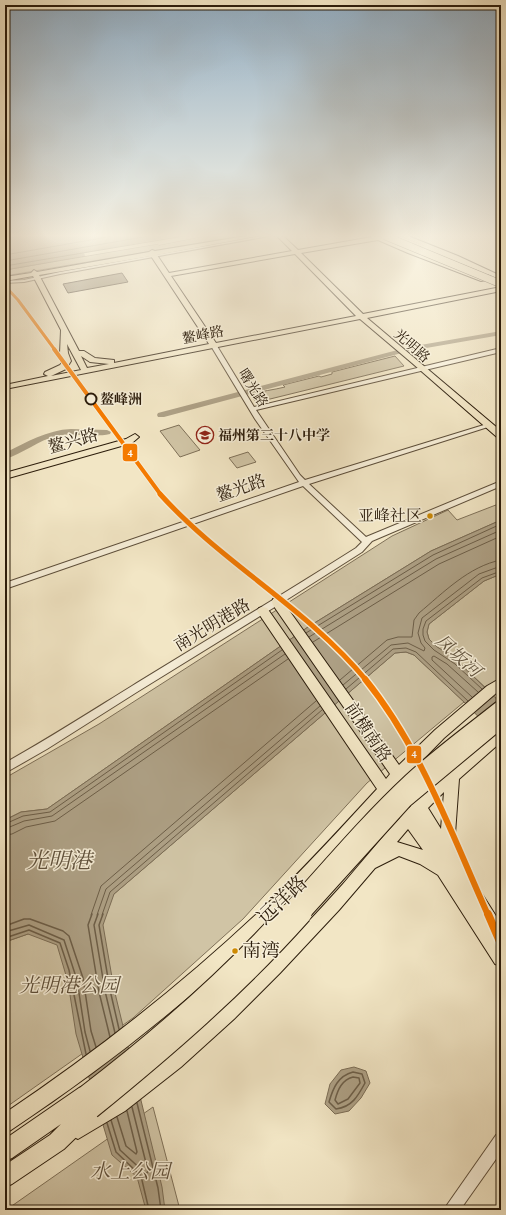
<svg xmlns="http://www.w3.org/2000/svg" width="506" height="1215" viewBox="0 0 506 1215" font-family="Cardo,'Noto Serif SC',serif">
	<style>
		.green { fill: #d0c4a5; stroke: #7e7058 }
		.water { fill: #aea186; stroke: #7a6c55 }
		.pier { fill: #f2e6c5 }
		.lines { fill: none; stroke-linecap: round; stroke-linejoin: round }
		.shore-far1 { stroke: #6c5e48; stroke-width: 1 }
		.shore { stroke: #6c5e48; stroke-width: 1.5 }
		.river { fill: #aea186; fill-rule: evenodd }
		.building { fill: #92856c; stroke: #2b1c0b }
		.minor-casing { stroke: #5d4e3a; stroke-width: 2 }
		.major-casing { stroke: #2b1c0b; stroke-width: 2 }
		.highway-casing { stroke: #2b1c0b; stroke-width: 2 }
		.minor { fill: #f7efd9; fill-rule: evenodd }
		.major { fill: #f2e6c5; fill-rule: evenodd }
		.highway { fill: #f2e6c5; fill-rule: evenodd }
		.highway-bridge-far2-casing { stroke: #2b1c0b; stroke-width: 8; stroke-linecap: butt }
		.highway-bridge-far1-casing { stroke: #2b1c0b; stroke-width: 17; stroke-linecap: butt }
		.highway-bridge-casing { stroke: #2b1c0b; stroke-width: 21; stroke-linecap: butt }
		.highway-bridge-far2 { stroke: #f2e6c5; stroke-width: 7 }
		.highway-bridge-far1 { stroke: #f2e6c5; stroke-width: 15 }
		.highway-bridge { stroke: #f2e6c5; stroke-width: 19 }
		.metro-1-far4-casing { stroke: #f7efd9; stroke-width: 5 }
		.metro-1-far3-casing { stroke: #f7efd9; stroke-width: 6 }
		.metro-1-far2-casing { stroke: #f7efd9; stroke-width: 8 }
		.metro-1-far1-casing { stroke: #f7efd9; stroke-width: 9 }
		.metro-1-casing { stroke: #f7efd9; stroke-width: 11 }
		.metro-1-far4 { stroke: #f47a01; stroke-width: 3 }
		.metro-1-far3 { stroke: #f47a01; stroke-width: 4 }
		.metro-1-far2 { stroke: #f47a01; stroke-width: 5 }
		.metro-1-far1 { stroke: #f47a01; stroke-width: 6 }
		.metro-1 { stroke: #f47a01; stroke-width: 8 }
		.stop-dot { fill: #f7efd9; stroke: #2b1c0b; stroke-width: 2 }
		.bus-dot { fill: #ce8a02; stroke: #f7efd9; stroke-width: 1.5 }
		.labels { text-anchor: middle; dominant-baseline: central; stroke-width: 3; stroke-linejoin: round; paint-order: stroke }
		.far-street-label { font-size: 14px; fill: #2b1c0b; stroke: #f7efd9 }
		.far-stop-label { font-size: 14px; font-weight: bold; fill: #2b1c0b; stroke: #f7efd9; text-anchor: start }
		.far-poi-label { font-size: 14px; font-weight: bold; fill: #2b1c0b; stroke: #f7efd9; text-anchor: start }
		.bus-label { font-size: 16px; fill: #2b1c0b; stroke: #f7efd9; text-anchor: end }
		.street-label { font-size: 17px; fill: #2b1c0b; stroke: #f7efd9 }
		.water-label { font-size: 18px; font-style: italic; fill: #5f513c; stroke: #f7efd9 }
		.near-bus-label { font-size: 19px; fill: #2b1c0b; stroke: #f7efd9; text-anchor: start }
		.near-street-label { font-size: 20px; fill: #2b1c0b; stroke: #f7efd9 }
		.near-park-label { font-size: 20px; font-style: italic; fill: #5d4e39; stroke: #f7efd9 }
		.near-water-label { font-size: 22px; font-style: italic; fill: #5f513c; stroke: #f7efd9 }
		.line-badge { stroke: #f7efd9; stroke-width: 1.5 }
		.badge-label { font-size: 11px; text-anchor: middle; font-weight: bold; fill: #fff }
	</style>
	<rect width="100%" height="100%" fill="#f2e6c5"/>
	<filter id="stains"><feTurbulence type="fractalNoise" baseFrequency=".005" numOctaves="4"/><feColorMatrix values="0 0 0 0 .2 0 0 0 0 .09 0 0 0 0 .02 0 0 0 .5 -.17"/></filter>
	<radialGradient id="worn" r=".72"><stop offset=".6" stop-color="#630" stop-opacity="0"/><stop offset="1" stop-color="#630" stop-opacity=".3"/></radialGradient>
	<!-- green -->
	<g class="green">
		<path d="M204,236H241L5,276V270L157,243L159,245Z"/>
		<path d="M395,356L404,366L262,401L254,400L251,394C262,391 273,390 285,387L283,385L319,376L321,377L332,374V372Z"/>
		<path d="M179,425L200,450L180,457L160,431Z"/>
		<path d="M248,452L256,462L237,468L229,458Z"/>
		<path d="M501,503V520L431,551L308,627L47,809L21,812L5,820V778L99,724L392,536L448,510L457,520Z"/>
		<path d="M501,574V682L488,690L452,656L437,647L429,639L427,632L429,624L484,581Z"/>
		<path d="M406,652L414,655L464,702L367,783L243,919L133,1018L5,1108V942L28,934L114,894L395,653Z"/>
		<path d="M153,1107L180,1210H6Z"/>
	</g>
	<!-- water -->
	<g class="water">
		<path d="M5,236H204L159,245L157,244L5,270Z"/>
		<path d="M501,520V574L484,581L429,624L427,632L429,639L437,647L452,656L501,703V740L464,702L414,655L406,652L395,653L114,894L103,925L114,989L162,1187L165,1210H146L137,1177L112,1155L76,1034L68,982L57,945L28,934L5,942V820L21,812L47,809L308,627L431,551Z"/>
		<path d="M354,1067L366,1071L370,1083L361,1098L349,1111L335,1114L325,1104L330,1084L341,1070Z"/>
	</g>
	<!-- pier -->
	<path class="pier" d="M177,236H204L159,245L157,244L85,256L84,253Z"/>
	<g class="lines">
		<!-- shore-far1 -->
		<g class="shore-far1">
			<path d="M5,255L113,236"/>
			<path d="M5,261L149,236"/>
			<path d="M5,266L184,236"/>
			<path d="M306,633L433,555L501,524"/>
			<path d="M309,637L436,559L501,530"/>
			<path d="M313,642L439,564L501,536"/>
			<path d="M340,680L387,640L398,637H412L414,620L419,613C443,593 469,566 501,560"/>
			<path d="M343,685L391,645L408,643L424,651L425,648L421,643L418,633L422,618L479,574L501,566"/>
			<path d="M346,689L393,649L406,648L416,652L468,701"/>
			<path d="M482,689L455,664L434,650L425,641L423,635V629L426,621L482,578L501,571"/>
			<path d="M472,697L432,660V657L434,656L447,664L478,692"/>
			<path d="M5,824L23,816L50,812L282,650"/>
			<path d="M5,829L24,821L52,816L285,654"/>
			<path d="M5,835L12,834L26,827L55,821L288,659"/>
			<path d="M91,915L101,886L316,701"/>
			<path d="M97,915L106,889L320,706"/>
			<path d="M102,915L110,892L322,710"/>
		</g>
		<!-- shore -->
		<g class="shore">
			<path d="M92,914L88,925L99,992L110,1037"/>
			<path d="M98,914L94,925L105,991L115,1033"/>
			<path d="M103,914L99,925L110,990L119,1029"/>
			<path d="M5,926L24,919H30L63,931L69,936L83,978L91,1031L96,1047"/>
			<path d="M5,932L29,925L64,940L77,980L85,1032L90,1051"/>
			<path d="M5,938L29,930L60,943L69,970L86,1054"/>
			<path d="M353,1072L362,1074L365,1083C358,1096 352,1107 336,1109L329,1102C333,1088 338,1076 353,1072Z"/>
			<path d="M353,1077L359,1078L360,1083L348,1099L338,1104L335,1100C338,1089 342,1080 353,1077Z"/>
			<path d="M137,1103L158,1188L161,1210"/>
			<path d="M117,1117L126,1146L136,1154L137,1152L127,1111"/>
			<path d="M111,1120L120,1150L145,1173H147L148,1171L132,1107"/>
			<path d="M107,1123L116,1152L141,1176L149,1210"/>
		</g>
		<!-- river -->
		<g class="river">
			<path d="M501,331V335L409,351L164,417H158L157,415L158,413L409,347Z"/>
			<path d="M71,429L107,430L111,432L110,434C92,438 74,432 57,436C38,440 23,454 5,459V453C27,442 47,430 71,429Z"/>
		</g>
	</g>
	<!-- building -->
	<path class="building" d="M122,273L128,282L68,293L63,284Z"/>
	<g class="lines">
		<defs>
			<g id="minor">
				<path d="M262,236H269L60,274L24,282L5,283V281L24,280L60,272Z"/>
				<path d="M214,344L217,346L254,407L501,348V352L256,410L300,475L305,480L487,424H491V426L309,484L366,537L501,481V486L372,541L362,552L291,597L137,692L47,749L5,773V763C48,739 90,712 132,686C207,640 282,595 356,548L362,542L303,486L5,589V583L299,482L255,419L211,346Z"/>
				<path d="M501,1133V1152L460,1210H445L447,1205L496,1135Z"/>
			</g>
			<g id="major">
				<path d="M246,236H257L157,255L169,273L292,251L277,236H283L298,250L372,237L371,236H378L486,280L481,281L408,253L378,240L301,253L363,314L501,287V291L367,318L501,431V439L498,438L412,363L360,319L5,389V385L48,376L44,374L45,372L60,365L63,361L60,353L61,330L33,276L5,281V277L31,273L34,270L37,272L149,252L152,250L155,251ZM295,254L356,316L216,343L171,276ZM151,256L209,344L114,363V360L95,358L84,351H79L39,275ZM67,344L81,370L51,376L66,369L71,361L68,353ZM81,356L90,362L109,364L87,368Z"/>
				<path d="M401,236H408L458,256L501,276V280Z"/>
				<path d="M135,434L139,437L132,443L5,479V473L126,439Z"/>
				<path d="M277,598L281,599L399,765L435,730L487,686L501,678V689L444,738L407,776L409,780L407,785L402,786L398,785L394,790L397,796L395,801L390,803L385,800C338,852 291,903 240,951C169,1017 92,1076 11,1130L5,1133V1113C97,1051 184,983 264,907C304,869 340,829 377,789L259,614L257,611L259,608L263,607L267,608L386,779L390,774L273,605L272,602L273,599Z"/>
				<path d="M501,728V742L459,779L455,834L459,853L458,856L501,924V966L495,964L438,875L420,864L399,856L375,868L339,910L280,973L234,1019L181,1067L125,1111L78,1139L72,1136L69,1130L72,1124C173,1064 265,971 343,884C362,862 380,839 400,818L398,813L400,808L405,806L409,808L411,806L410,803L412,798L417,796L420,797L456,763L496,730ZM444,792L441,829L428,808ZM408,829L423,850L397,842Z"/>
			</g>
			<g id="highway">
				<path d="M392,236H400L492,273L487,274Z"/>
				<path d="M86,1085L93,1088L96,1095L94,1100L98,1102L101,1109L98,1116L64,1149L12,1184L5,1187V1165L50,1135L61,1124L12,1158L5,1161V1139L79,1088Z"/>
			</g>
		</defs>
		<!-- minor casing -->
		<use href="#minor" class="minor-casing"/>
		<!-- major casing -->
		<use href="#major" class="major-casing"/>
		<!-- highway casing -->
		<use href="#highway" class="highway-casing"/>
		<!-- minor -->
		<use href="#minor" class="minor"/>
		<!-- major -->
		<use href="#major" class="major"/>
		<!-- highway -->
		<use href="#highway" class="highway"/>
		<defs>
			<path id="highway-bridge-far2" d="M385,236L501,284"/>
			<g id="highway-bridge-far1">
				<path d="M286,915C327,870 366,823 411,781C439,755 471,732 501,708"/>
				<path d="M301,915L405,800L501,720"/>
			</g>
			<g id="highway-bridge">
				<path d="M86,1095C158,1040 226,981 287,914"/>
				<path d="M91,1109C166,1048 238,986 302,914"/>
			</g>
		</defs>
		<!-- highway-bridge-far2 casing -->
		<use href="#highway-bridge-far2" class="highway-bridge-far2-casing"/>
		<!-- highway-bridge-far1 casing -->
		<use href="#highway-bridge-far1" class="highway-bridge-far1-casing"/>
		<!-- highway-bridge casing -->
		<use href="#highway-bridge" class="highway-bridge-casing"/>
		<!-- highway-bridge-far2 -->
		<use href="#highway-bridge-far2" class="highway-bridge-far2"/>
		<!-- highway-bridge-far1 -->
		<use href="#highway-bridge-far1" class="highway-bridge-far1"/>
		<!-- highway-bridge -->
		<use href="#highway-bridge" class="highway-bridge"/>
		<defs>
			<path id="metro-1-far4" d="M5,286L18,300L55,350"/>
			<path id="metro-1-far3" d="M54,349L161,495"/>
			<path id="metro-1-far2" d="M160,494C222,563 307,608 366,680"/>
			<path id="metro-1-far1" d="M365,679C421,748 452,835 488,915"/>
			<path id="metro-1" d="M488,914L501,944"/>
		</defs>
		<!-- metro-1-far4 casing -->
		<use href="#metro-1-far4" class="metro-1-far4-casing"/>
		<!-- metro-1-far3 casing -->
		<use href="#metro-1-far3" class="metro-1-far3-casing"/>
		<!-- metro-1-far2 casing -->
		<use href="#metro-1-far2" class="metro-1-far2-casing"/>
		<!-- metro-1-far1 casing -->
		<use href="#metro-1-far1" class="metro-1-far1-casing"/>
		<!-- metro-1 casing -->
		<use href="#metro-1" class="metro-1-casing"/>
		<!-- metro-1-far4 -->
		<use href="#metro-1-far4" class="metro-1-far4"/>
		<!-- metro-1-far3 -->
		<use href="#metro-1-far3" class="metro-1-far3"/>
		<!-- metro-1-far2 -->
		<use href="#metro-1-far2" class="metro-1-far2"/>
		<!-- metro-1-far1 -->
		<use href="#metro-1-far1" class="metro-1-far1"/>
		<!-- metro-1 -->
		<use href="#metro-1" class="metro-1"/>
	</g>
	<!-- sky -->
	<linearGradient id="sky" x2="0" y2="1"><stop stop-color="#91acc1"/><stop offset="0.58" stop-color="#f9f4e5"/><stop offset="1" stop-color="#f9f4e5" stop-opacity="0"/></linearGradient>
	<rect width="506" height="406" fill="url(#sky)"/>
	<!-- icons -->
	<defs>
		<symbol id="school-ring" viewBox="-11 -11 22 22"><circle r="9.5" fill="#f7efd9" stroke="#8f2418" stroke-width="1.5"/><path d="M0-5L7-2L0 1L-7-2ZM-4 1L0 2.5L4 1V4Q0 6-4 4Z" fill="#8f2418"/></symbol>
	</defs>
	<g fill-rule="evenodd">
		<use href="#school-ring" x="195" y="425" width="20" height="20"/>
	</g>
	<!-- markers -->
	<circle class="stop-dot" cx="91" cy="399" r="5.5"/>
	<g class="bus-dot">
		<circle cx="430" cy="516" r="3.5"/>
		<circle cx="235" cy="951" r="3.5"/>
	</g>
	<g class="labels">
		<!-- far-street labels -->
		<g class="far-street-label">
			<text transform="translate(203 335) rotate(-11)">鳌峰路</text>
			<text transform="translate(412 346) rotate(41)">光明路</text>
			<text transform="translate(253 388) rotate(58)">曙光路</text>
		</g>
		<!-- far-stop labels -->
		<g class="far-stop-label">
			<text x="100" y="399">鳌峰洲</text>
		</g>
		<!-- far-poi labels -->
		<g class="far-poi-label">
			<text x="218" y="435">福州第三十八中学</text>
		</g>
		<!-- bus labels -->
		<g class="bus-label">
			<text x="422" y="516">亚峰社区</text>
		</g>
		<!-- street labels -->
		<g class="street-label">
			<text transform="translate(73 441) rotate(-16)">鳌兴路</text>
			<text transform="translate(241 488) rotate(-19)">鳌光路</text>
			<text transform="translate(212 625) rotate(-31)">南光明港路</text>
			<text transform="translate(368 732) rotate(56)">前横南路</text>
		</g>
		<!-- water labels -->
		<g class="water-label">
			<text transform="translate(458 656) rotate(42)">凤坂河</text>
		</g>
		<!-- near-bus labels -->
		<g class="near-bus-label">
			<text x="242" y="951">南湾</text>
		</g>
		<!-- near-street labels -->
		<g class="near-street-label">
			<text transform="translate(282 900) rotate(-44)">远洋路</text>
		</g>
		<!-- near-park labels -->
		<g class="near-park-label">
			<text x="69" y="985">光明港公园</text>
			<text x="130" y="1171">水上公园</text>
		</g>
		<!-- near-water labels -->
		<g class="near-water-label">
			<text x="59" y="861">光明港</text>
		</g>
	</g>
	<g class="line-badge">
		<rect x="122" y="443" width="16" height="19" rx="4" fill="#f47a01"/>
		<rect x="406" y="745" width="16" height="19" rx="4" fill="#f47a01"/>
	</g>
	<g class="badge-label">
		<text x="130" y="457">4</text>
		<text x="414" y="758">4</text>
	</g>
	<!-- margin -->
	<rect width="506" height="1215" fill="none" stroke="#f2e6c5" stroke-width="20"/>
	<rect x="6" y="6" width="494" height="1203" fill="none" stroke="#2b1c0b" stroke-width="2"/>
	<rect x="10" y="10" width="486" height="1195" fill="none" stroke="#2b1c0b"/>
	<rect width="100%" height="100%" filter="url(#stains)"/>
	<rect width="100%" height="100%" fill="url(#worn)"/>
</svg>
